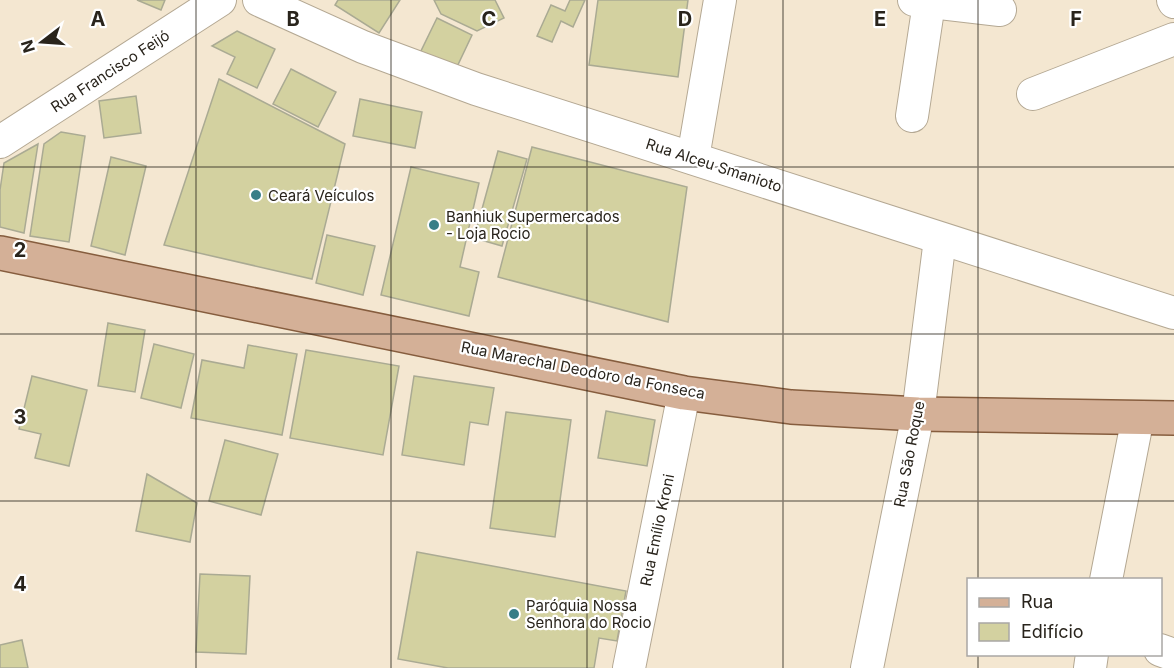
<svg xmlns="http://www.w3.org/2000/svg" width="1174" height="668" viewBox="0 0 1174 668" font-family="Inter,sans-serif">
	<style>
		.building { fill: #d3d1a0; stroke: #aaaa93; stroke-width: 1.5 }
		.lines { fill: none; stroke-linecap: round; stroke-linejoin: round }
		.minor-casing { stroke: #b4a893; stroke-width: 34 }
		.major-casing { stroke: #865d3e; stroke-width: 36 }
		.minor { stroke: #fff; stroke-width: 32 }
		.major { stroke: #d4b097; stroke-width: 33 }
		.grid { fill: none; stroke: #29241c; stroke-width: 1.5; stroke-opacity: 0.55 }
		.poi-dot { fill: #377e87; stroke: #fff; stroke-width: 2 }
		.labels { text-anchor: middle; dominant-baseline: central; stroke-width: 4.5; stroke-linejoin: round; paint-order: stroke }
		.street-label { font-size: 15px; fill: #29241c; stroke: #fff }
		.poi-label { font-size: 15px; fill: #29241c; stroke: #fff; text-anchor: start }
		.grid-label { font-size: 20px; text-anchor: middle; font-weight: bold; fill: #29241c; stroke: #fff; stroke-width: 4.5; stroke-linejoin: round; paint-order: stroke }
	</style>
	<rect width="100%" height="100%" fill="#f4e7d1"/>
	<!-- building -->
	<g class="building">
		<path d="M137,0H165L161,10Z"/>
		<path d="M338,0H400L379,33L335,5Z"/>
		<path d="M434,0H495L504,18L477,31L441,14Z"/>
		<path d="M570,0H585L573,27L561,21L552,42L537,36L551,5L565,11Z"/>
		<path d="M598,0H688L678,77L589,65Z"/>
		<path d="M437,18L472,35L455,71L420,53Z"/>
		<path d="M237,31L275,49L257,88L227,74L235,57L212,46Z"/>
		<path d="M291,69L336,92L318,127L273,104Z"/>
		<path d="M219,79L345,144L312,279L164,245Z"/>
		<path d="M136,96L141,133L104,138L99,101Z"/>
		<path d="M360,99L422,112L415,148L353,136Z"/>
		<path d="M61,132L85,136L69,242L30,236L44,144Z"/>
		<path d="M38,144L24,233L0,227V190L4,163Z"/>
		<path d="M532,147L687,187L668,322L498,277Z"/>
		<path d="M498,151L527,159L502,246L474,238Z"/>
		<path d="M111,157L146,166L125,255L91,246Z"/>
		<path d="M411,167L479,183L460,267L479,272L469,316L381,295Z"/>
		<path d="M327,235L375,246L363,295L316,283Z"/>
		<path d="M108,323L145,330L135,392L98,386Z"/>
		<path d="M154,344L194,354L181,408L141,398Z"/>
		<path d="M248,345L297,354L282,435L191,418L202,360L244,368Z"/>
		<path d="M306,350L399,366L383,455L290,438Z"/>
		<path d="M32,376L87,390L69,466L35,458L41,434L19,429Z"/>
		<path d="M414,376L494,388L488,425L470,422L464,465L402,455Z"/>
		<path d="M606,411L655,420L647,466L598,458Z"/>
		<path d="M506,412L571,420L555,537L490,528Z"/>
		<path d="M225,440L278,454L261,515L209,501Z"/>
		<path d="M147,474L197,503L190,542L136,531Z"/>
		<path d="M417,552L626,591L617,641L599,638L594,668H448L398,659Z"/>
		<path d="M200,574L250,576L246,654L196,652Z"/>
		<path d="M22,640L28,668H0V645Z"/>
	</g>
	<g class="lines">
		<defs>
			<g id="minor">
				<path d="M259,0L363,47L476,89L1174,313"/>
				<path d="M914,0L1000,10"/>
				<path d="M1173,0L1174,2"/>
				<path d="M1033,94L1174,39"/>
				<path d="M912,116L929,3"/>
				<path d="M0,142L220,0"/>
				<path d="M693,158L720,0"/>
				<path d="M1106,580L1138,417"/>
				<path d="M1160,650L1174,655"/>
				<path d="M629,668L684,393"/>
				<path d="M867,668L918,414L940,239"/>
				<path d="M1090,668L1092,654"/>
			</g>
			<path id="major" d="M0,253L684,393L791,407L918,414L1174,418"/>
		</defs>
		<!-- minor casing -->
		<use href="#minor" class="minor-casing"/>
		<!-- major casing -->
		<use href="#major" class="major-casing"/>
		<!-- minor -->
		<use href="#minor" class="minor"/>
		<!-- major -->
		<use href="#major" class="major"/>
	</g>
	<!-- grid -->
	<path class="grid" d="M196,0V668M391,0V668M587,0V668M783,0V668M978,0V580M0,167H1174M0,334H1174M0,501H1174M978,654V668"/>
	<!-- markers -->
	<g class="poi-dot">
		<circle cx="256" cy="195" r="6"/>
		<circle cx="434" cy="225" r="6"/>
		<circle cx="514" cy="614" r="6"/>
	</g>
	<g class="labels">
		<!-- street labels -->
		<g class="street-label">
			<text transform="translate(110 71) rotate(-33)">Rua Francisco Feijó</text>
			<text transform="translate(714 165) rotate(18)">Rua Alceu Smanioto</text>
			<text transform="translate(583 370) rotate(11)">Rua Marechal Deodoro da Fonseca</text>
			<text transform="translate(909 454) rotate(-79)">Rua São Roque</text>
			<text transform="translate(657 530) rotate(-78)">Rua Emílio Kroni</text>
		</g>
		<!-- poi labels -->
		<g class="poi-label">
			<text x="268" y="195">Ceará Veículos</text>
			<text x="446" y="216">Banhiuk Supermercados<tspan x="446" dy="17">- Loja Rocio</tspan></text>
			<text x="526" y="605">Paróquia Nossa<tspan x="526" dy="17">Senhora do Rocio</tspan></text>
		</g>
	</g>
	<g class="grid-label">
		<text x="98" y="26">A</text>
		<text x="293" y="26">B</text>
		<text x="489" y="26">C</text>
		<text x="685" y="26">D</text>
		<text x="880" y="26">E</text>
		<text x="1076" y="26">F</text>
		<text x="20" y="257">2</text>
		<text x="20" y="424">3</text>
		<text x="20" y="591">4</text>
	</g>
	<!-- legend -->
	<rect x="967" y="578" width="195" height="78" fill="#ffffff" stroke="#a9a7a4" stroke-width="1.5"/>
	<rect x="979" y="598" width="30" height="9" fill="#d4b097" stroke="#a9a7a4" stroke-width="1.5"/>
	<text x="1021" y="608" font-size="18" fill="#29241c">Rua</text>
	<rect x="979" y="623" width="30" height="18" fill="#d3d1a0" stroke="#a9a7a4" stroke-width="1.5"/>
	<text x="1021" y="638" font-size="18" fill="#29241c">Edifício</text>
	<!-- north arrow -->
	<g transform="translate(42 42) rotate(253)" stroke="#ffffff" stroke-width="4.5" paint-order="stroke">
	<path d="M0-4.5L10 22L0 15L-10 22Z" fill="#29241c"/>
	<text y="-9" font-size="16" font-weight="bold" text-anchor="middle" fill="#29241c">N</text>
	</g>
</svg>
